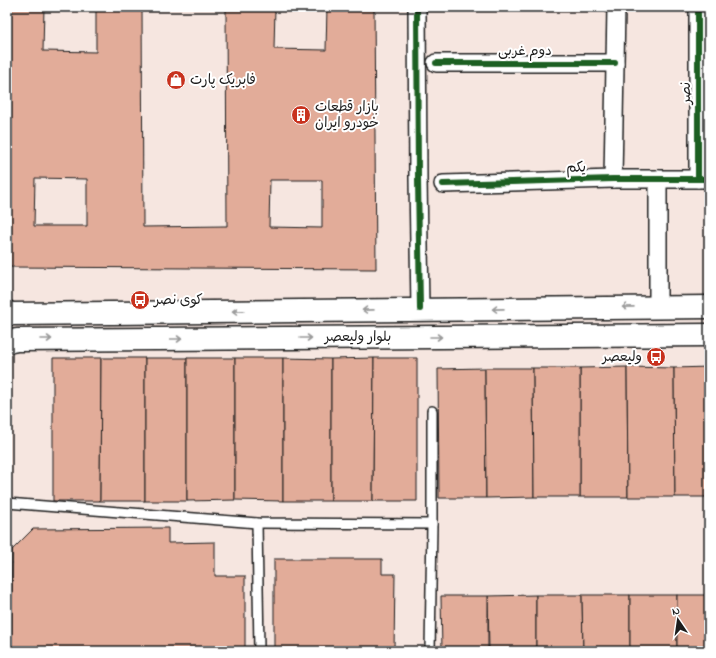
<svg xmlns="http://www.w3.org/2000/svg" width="716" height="658" viewBox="0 0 716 658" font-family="'Indie Flower','Playpen Sans Arabic',sans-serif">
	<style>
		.building { fill: #e2ac99; stroke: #1c1c1c; fill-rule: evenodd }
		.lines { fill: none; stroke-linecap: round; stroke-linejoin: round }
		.lane-casing { stroke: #1c1c1c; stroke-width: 12 }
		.street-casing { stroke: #1c1c1c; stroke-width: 20 }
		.secondary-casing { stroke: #1c1c1c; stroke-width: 25 }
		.lane { stroke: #fff; stroke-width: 9 }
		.street { stroke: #fff; stroke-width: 17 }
		.secondary { stroke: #fff; stroke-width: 22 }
		.cycleway-casing { stroke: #fff; stroke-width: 8 }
		.cycleway { stroke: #1b5e20; stroke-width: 6 }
		.oneway { stroke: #999 }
		.labels { text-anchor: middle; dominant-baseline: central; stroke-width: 4; stroke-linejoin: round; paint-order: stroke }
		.street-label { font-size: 14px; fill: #1c1c1c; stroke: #fff }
		.poi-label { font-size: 14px; fill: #1c1c1c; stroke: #fff; text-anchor: start }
	</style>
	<rect width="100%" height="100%" fill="#f6e6e0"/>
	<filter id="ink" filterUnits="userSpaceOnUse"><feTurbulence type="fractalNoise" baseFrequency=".025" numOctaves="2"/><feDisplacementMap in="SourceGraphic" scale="8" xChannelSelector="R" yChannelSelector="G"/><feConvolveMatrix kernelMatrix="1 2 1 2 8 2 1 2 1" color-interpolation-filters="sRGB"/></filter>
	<g filter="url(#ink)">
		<!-- building -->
		<g class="building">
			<path d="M7,7H44L43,51L96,52V7H142L143,227L227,226L226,7H275L274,49L326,50L327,7H374L376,269L7,267ZM35,178L87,179V226H34ZM270,180H322V228L269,227Z"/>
			<path d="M53,358H101L100,501H53Z"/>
			<path d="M101,358H145V501H100Z"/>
			<rect x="145" y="358" width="42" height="143"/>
			<path d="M187,358H235V500L187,501Z"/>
			<path d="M235,358H283V501L235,500Z"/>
			<path d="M283,358L331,359V501H283Z"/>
			<path d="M374,358L373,501H331V359Z"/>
			<path d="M374,358H417V501H373Z"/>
			<path d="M627,367L628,497H580V368Z"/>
			<path d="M627,367L674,368L675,497H628Z"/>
			<path d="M709,367V497H675L674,368Z"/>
			<path d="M485,368L486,498H439L438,369Z"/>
			<path d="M485,368H533L534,497L486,498Z"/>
			<path d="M533,368H580V497H534Z"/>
			<path d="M168,528V543L215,542V576H245V651H11L12,550L33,529Z"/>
			<path d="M274,559H382V574H395L394,651H274Z"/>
			<path d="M536,595V651H489L488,596Z"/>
			<path d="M536,595H582L583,651H536Z"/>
			<path d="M582,595H630V651H583Z"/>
			<rect x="630" y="595" width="47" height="56"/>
			<rect x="677" y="595" width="32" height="56"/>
			<path d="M441,596H488V651H442Z"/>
		</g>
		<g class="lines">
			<defs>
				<g id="lane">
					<path d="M7,503L257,523L432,524"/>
					<path d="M257,523L259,651"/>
					<path d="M430,651L432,524V411"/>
				</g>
				<g id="street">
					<path d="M417,7L418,179L420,309"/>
					<path d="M436,63H615"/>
					<path d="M613,179L616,7"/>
					<path d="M658,179V307"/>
					<path d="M698,179V7"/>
					<path d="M443,184L613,179H709"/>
				</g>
				<g id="secondary">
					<path d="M7,312L11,314L709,307"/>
					<path d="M7,342L17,340L709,335"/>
				</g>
			</defs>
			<!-- lane casing -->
			<use href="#lane" class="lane-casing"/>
			<!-- street casing -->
			<use href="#street" class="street-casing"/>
			<!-- secondary casing -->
			<use href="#secondary" class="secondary-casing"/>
			<!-- lane -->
			<use href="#lane" class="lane"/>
			<!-- street -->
			<use href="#street" class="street"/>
			<!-- secondary -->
			<use href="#secondary" class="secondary"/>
			<defs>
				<g id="cycleway">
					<path d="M417,7L418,179L420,309"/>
					<path d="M436,63H615"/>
					<path d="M698,179V7"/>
					<path d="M443,184L613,179H709"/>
				</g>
			</defs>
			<!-- cycleway casing -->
			<use href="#cycleway" class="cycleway-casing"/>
			<!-- cycleway -->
			<use href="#cycleway" class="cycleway"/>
		</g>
		<!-- one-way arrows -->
		<defs><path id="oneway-shaft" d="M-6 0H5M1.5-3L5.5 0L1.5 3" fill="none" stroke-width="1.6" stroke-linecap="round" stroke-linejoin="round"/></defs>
		<g class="oneway">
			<use href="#oneway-shaft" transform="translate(628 307) rotate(179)"/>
			<use href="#oneway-shaft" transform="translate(498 309) rotate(179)"/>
			<use href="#oneway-shaft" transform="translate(368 310) rotate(179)"/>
			<use href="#oneway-shaft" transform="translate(238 311) rotate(179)"/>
			<use href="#oneway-shaft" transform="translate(436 337)"/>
			<use href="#oneway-shaft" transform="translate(306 338)"/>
			<use href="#oneway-shaft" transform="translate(46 339)"/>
			<use href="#oneway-shaft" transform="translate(176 339)"/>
		</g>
	</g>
	<!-- icons -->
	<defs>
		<symbol id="shop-disc" viewBox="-11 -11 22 22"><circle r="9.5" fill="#c8321e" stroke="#fff"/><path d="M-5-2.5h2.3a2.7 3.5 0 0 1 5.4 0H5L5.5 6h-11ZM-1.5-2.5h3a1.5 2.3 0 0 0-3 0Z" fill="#fff"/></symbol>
		<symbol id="building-disc" viewBox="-11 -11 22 22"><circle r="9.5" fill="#c8321e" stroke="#fff"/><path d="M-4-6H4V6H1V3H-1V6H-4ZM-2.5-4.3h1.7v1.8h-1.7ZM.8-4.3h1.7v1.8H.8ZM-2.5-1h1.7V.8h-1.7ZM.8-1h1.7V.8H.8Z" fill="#fff"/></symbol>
		<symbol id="bus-disc" viewBox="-11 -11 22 22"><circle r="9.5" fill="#c8321e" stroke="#fff"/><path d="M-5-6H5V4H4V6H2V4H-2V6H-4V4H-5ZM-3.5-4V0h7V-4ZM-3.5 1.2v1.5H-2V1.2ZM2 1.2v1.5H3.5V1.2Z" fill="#fff"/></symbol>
	</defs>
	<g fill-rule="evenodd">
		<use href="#shop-disc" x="165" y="69" width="22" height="22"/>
		<use href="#building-disc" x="290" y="104" width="22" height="22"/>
		<use href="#bus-disc" x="129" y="289" width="22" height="22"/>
		<use href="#bus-disc" x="645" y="346" width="22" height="22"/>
	</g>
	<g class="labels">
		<!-- street labels -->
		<g class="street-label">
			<text x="525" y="51">دوم غربی</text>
			<text transform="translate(686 93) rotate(-90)">نصر</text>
			<text transform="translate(576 168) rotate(-1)">یکم</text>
			<text x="358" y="337">بلوار ولیعصر</text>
		</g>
		<!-- poi labels -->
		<g class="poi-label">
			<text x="190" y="80">فابریک پارت</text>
			<text x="315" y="107">بازار قطعات<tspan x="315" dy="16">خودرو ایران</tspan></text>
			<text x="154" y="300">کوی نصر</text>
			<text x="642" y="357" text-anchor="end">ولیعصر</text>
		</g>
	</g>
	<!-- margin -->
	<rect width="716" height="658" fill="none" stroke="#fff" stroke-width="24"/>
	<rect x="12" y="12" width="692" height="634" fill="none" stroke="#1c1c1c" stroke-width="1.5" filter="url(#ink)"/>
	<!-- north arrow -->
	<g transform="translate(678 620) rotate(347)" stroke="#ffffff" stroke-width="3" paint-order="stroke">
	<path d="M0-3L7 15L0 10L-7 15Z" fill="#1c1c1c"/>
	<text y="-6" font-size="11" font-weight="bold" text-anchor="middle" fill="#1c1c1c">N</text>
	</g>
</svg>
